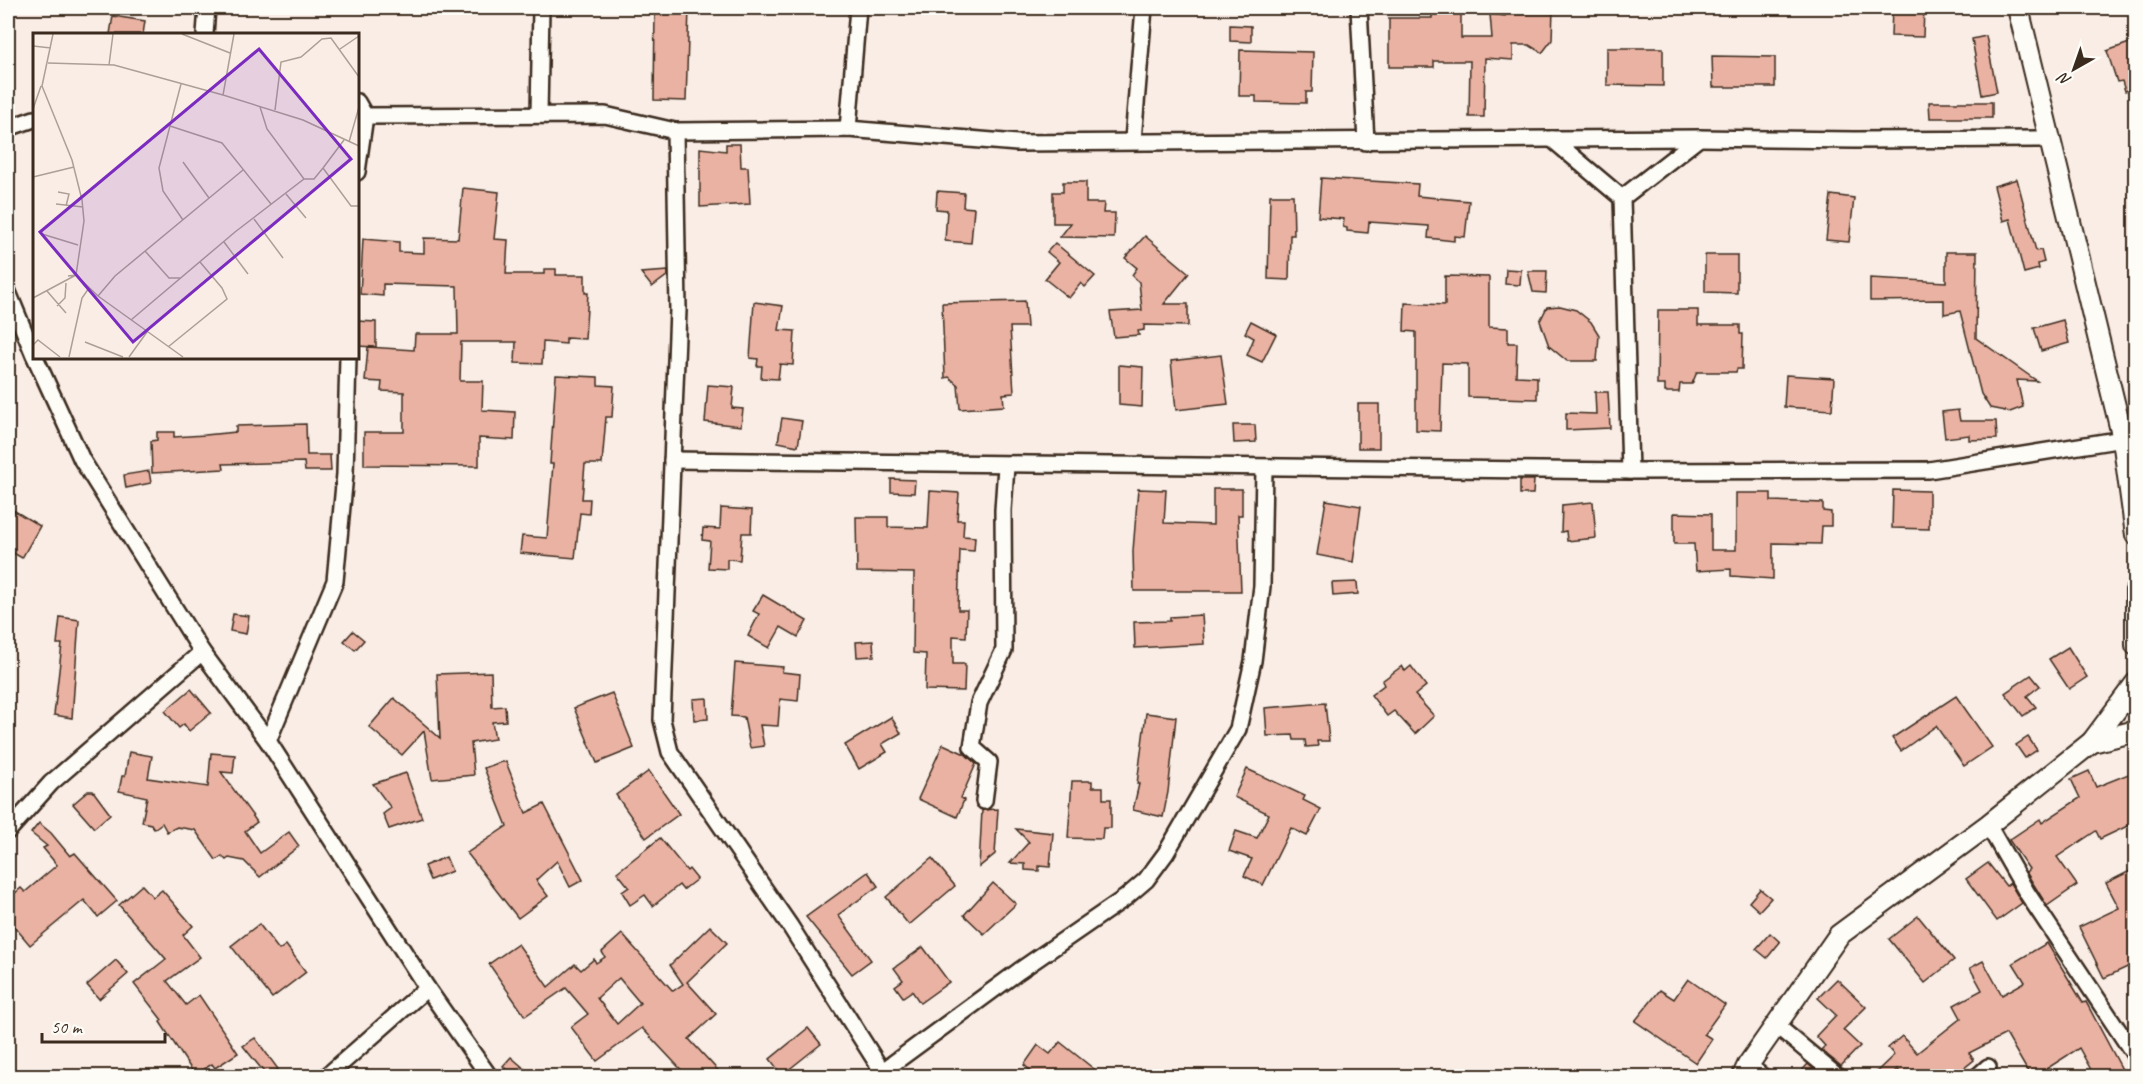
<svg xmlns="http://www.w3.org/2000/svg" width="2143" height="1084" viewBox="0 0 2143 1084" font-family="Caveat,sans-serif">
	<style>
		.building { fill: #eab2a2; stroke: #3b2a1e; stroke-width: 1.5; fill-rule: evenodd }
		.lines { fill: none; stroke-linecap: round; stroke-linejoin: round }
		.minor-casing { stroke: #3b2a1e; stroke-width: 20 }
		.tertiary-casing { stroke: #3b2a1e; stroke-width: 24 }
		.minor { stroke: #fdfcf7; stroke-width: 15 }
		.tertiary { stroke: #fdfcf7; stroke-width: 20 }
		.inset-road { fill: none; stroke: #ad9f96; stroke-width: 1.5 }
		.view { fill: #7b2cbf; fill-opacity: 0.15; stroke: #7b2cbf; stroke-width: 3 }
		.inset-edge { fill: none; stroke: #3b2a1e; stroke-width: 3 }
	</style>
	<rect width="100%" height="100%" fill="#f9ede6"/>
	<filter id="ink" filterUnits="userSpaceOnUse"><feTurbulence type="fractalNoise" baseFrequency=".0167" numOctaves="2"/><feDisplacementMap in="SourceGraphic" scale="12" xChannelSelector="R" yChannelSelector="G"/><feConvolveMatrix kernelMatrix="1 2 1 2 8 2 1 2 1" color-interpolation-filters="sRGB"/></filter>
	<g filter="url(#ink)">
		<!-- building -->
		<g class="building">
			<path d="M655,8H689L686,101L654,100Z"/>
			<path d="M1432,8H1461V38H1492L1490,14L1505,16L1506,11L1523,12L1522,8H1553L1552,40L1542,53L1529,45H1513V60L1485,58L1484,117H1469L1470,61H1434V67H1389V18H1432Z"/>
			<path d="M1892,8H1924L1923,37L1891,36Z"/>
			<path d="M113,16L145,21L143,34H110Z"/>
			<path d="M1230,25L1251,26V42L1230,41Z"/>
			<path d="M1986,36L1997,92L1982,95L1972,39Z"/>
			<path d="M2132,42L2136,52V88L2125,91L2122,81L2117,82L2107,51Z"/>
			<path d="M1607,48H1663V86L1607,85Z"/>
			<path d="M1240,50L1313,52L1312,92H1306V103L1256,102V96H1239Z"/>
			<path d="M1712,56L1775,57V87H1713Z"/>
			<path d="M1929,102H1992V118H1930Z"/>
			<path d="M726,144H740L741,167H748L750,204L700,207V148L726,151Z"/>
			<path d="M1321,178L1418,184L1417,196L1469,201L1465,237L1454,236V241L1428,238L1429,226L1369,222L1368,233L1347,231V228L1343,227L1344,219L1318,217Z"/>
			<path d="M2017,179L2036,251L2041,250L2044,262L2038,264L2039,269L2024,273L2010,219L2003,221L1994,186Z"/>
			<path d="M1063,182H1086V203H1104L1103,213H1115L1114,238L1060,237L1071,223H1053V192H1063Z"/>
			<path d="M463,188L499,192L494,239L508,240L506,274H544V269H556V275H585V293H588L585,339L566,338V344L543,342L542,364L515,363L516,342H461L460,381H483L482,410L515,412L514,440L479,438V466L364,465V432H404V392L381,391L382,382L365,381L368,347L414,350L415,334H458L457,286L383,284V296L360,294L363,239L399,242V252L424,253V238L458,239Z"/>
			<path d="M937,191L964,193L963,207L974,208L971,243L945,241L947,210L936,209Z"/>
			<path d="M1270,195H1293L1294,235H1290L1289,280L1268,279Z"/>
			<path d="M1831,195L1854,198L1849,242L1826,240Z"/>
			<path d="M1145,236L1189,273L1164,304H1188V326L1144,325V330L1138,331L1139,335L1114,337L1110,312L1142,310L1139,282L1132,275L1137,268L1125,258Z"/>
			<path d="M1055,243L1095,276L1085,287L1081,283L1069,298L1045,279L1059,262L1047,252Z"/>
			<path d="M1946,252H1977L1976,338L2037,381L2017,380L2023,407L2010,412L1990,408L1981,394L1960,311L1944,314V300L1870,301V278L1946,282Z"/>
			<path d="M1705,255H1737V293L1705,292Z"/>
			<path d="M1506,269L1521,270L1520,285L1505,284Z"/>
			<path d="M668,271V275L652,287L641,273Z"/>
			<path d="M1528,271H1547L1546,293L1533,292Z"/>
			<path d="M1445,276L1489,277V327L1508,328V343H1517L1516,376L1537,377V399L1468,397V364L1442,363L1440,431L1416,430V332L1404,331L1405,303L1445,305Z"/>
			<path d="M1025,301L1027,327H1010L1014,393L1003,394L1004,406L960,409L958,385L949,377L945,378L942,303Z"/>
			<path d="M754,302L783,306L779,330L795,331L793,365L780,364L778,379L761,378L762,366H757L758,359L750,358Z"/>
			<path d="M1560,306L1576,310L1591,322L1599,335L1597,361H1567L1549,346L1540,321L1547,307Z"/>
			<path d="M1658,310H1698V325H1740V334H1743L1742,369H1737L1736,372H1697L1692,384H1680L1679,392H1665V385H1657Z"/>
			<path d="M2063,320L2069,343L2041,351L2034,328Z"/>
			<path d="M357,321L376,322V347L357,346Z"/>
			<path d="M1251,321L1276,334L1262,362L1247,355L1254,338L1245,333Z"/>
			<path d="M1221,355L1228,404L1176,410L1171,361Z"/>
			<path d="M1119,365L1143,367L1142,407L1119,405Z"/>
			<path d="M556,375L598,377V385L614,386L612,417H606L602,464H585L582,499H590L589,514L580,513L575,558L520,553L522,536L547,538L553,464H550Z"/>
			<path d="M1786,375L1834,378L1832,410L1784,407Z"/>
			<path d="M708,385L734,387L732,408L743,409L741,426L705,422Z"/>
			<path d="M1595,392H1608L1610,428L1566,430V413L1596,414Z"/>
			<rect x="1358" y="404" width="21" height="44"/>
			<path d="M1958,410L1960,421H1996L1997,439L1969,440V435L1945,438L1942,412Z"/>
			<path d="M782,418L802,421L798,446L778,442Z"/>
			<path d="M306,424L307,455H330L331,471H305L304,462L223,464L224,469L152,473L151,441L157,440V432H174V437L205,435L236,432V426Z"/>
			<path d="M1233,425H1255L1256,442L1234,443Z"/>
			<path d="M149,471L151,483L126,488L124,475Z"/>
			<path d="M891,479L915,480L914,493L891,492Z"/>
			<path d="M1520,480H1534L1533,494H1520Z"/>
			<path d="M1138,489L1166,490L1164,523L1213,525V489H1242V515H1238L1241,591H1134L1133,551Z"/>
			<path d="M1893,490L1929,491V529L1892,528Z"/>
			<path d="M930,491L959,493L957,520H964L963,536L975,537L974,551L960,550L958,610H967L966,637L953,636V664H965L964,691L925,690L926,654L913,653L914,573L857,572L856,517H888V527L928,528Z"/>
			<path d="M1736,493H1771V501L1823,503V511L1831,512V526H1822L1821,544L1773,543V579L1731,576V569L1696,571L1694,544H1674V513L1711,514V550H1736Z"/>
			<path d="M1326,500L1361,506L1353,562L1317,555Z"/>
			<path d="M1593,502L1596,538L1567,541L1566,531L1561,532L1562,505Z"/>
			<path d="M8,507L40,526L22,558L8,550Z"/>
			<path d="M721,508L752,510L751,533H742L740,560L727,559V569L708,568L710,541L702,540L703,528L720,529Z"/>
			<path d="M1357,582L1358,594L1333,596L1332,583Z"/>
			<path d="M763,595L807,621L798,637L781,627L769,648L748,636L759,614L753,611Z"/>
			<path d="M233,614L249,616L246,634L230,631Z"/>
			<path d="M1202,615L1204,644L1135,648L1134,622L1170,621V617Z"/>
			<path d="M60,617L79,620L72,718L54,715L62,644H57Z"/>
			<path d="M353,631L364,640L355,650L344,641Z"/>
			<path d="M873,641L874,656L857,657L856,642Z"/>
			<path d="M2068,647L2087,677L2069,689L2049,659Z"/>
			<path d="M735,663L783,667L782,672L800,674L798,701L780,699L778,726L760,725L764,746L750,748L744,717L731,716Z"/>
			<path d="M1402,666L1405,671L1411,666L1426,686L1415,695L1434,716L1415,734L1394,711L1387,716L1371,695L1384,685L1382,681Z"/>
			<path d="M491,672L492,707L505,706L506,721L492,722L495,739L471,743L474,775L432,779L424,731L402,755L369,727L394,698L440,738L437,674Z"/>
			<path d="M2031,675L2040,686L2027,696L2036,707L2023,716L2005,693Z"/>
			<path d="M191,689L211,713L189,731L184,724L179,728L165,711Z"/>
			<path d="M612,693L634,748L597,763L574,708Z"/>
			<path d="M1956,696L1992,747L1964,766L1936,726L1901,751L1892,738Z"/>
			<path d="M707,698L708,719L694,720L693,699Z"/>
			<path d="M1325,703L1329,741H1317L1318,746L1306,747L1305,740H1294L1293,735L1267,736L1265,708Z"/>
			<path d="M1146,713L1176,717L1168,792L1163,817L1133,810L1139,784H1137Z"/>
			<path d="M891,717L901,733L882,744L887,752L859,769L845,745Z"/>
			<path d="M2028,737L2037,750L2025,758L2016,745Z"/>
			<path d="M943,744L965,754L976,764L961,798L964,800L957,817L918,799Z"/>
			<path d="M129,752L152,756L148,778L208,787L211,753L235,755L233,773L221,772L257,822L245,831L260,853L289,832L299,846L260,877L244,861L229,858L226,860L222,856L216,860L195,830L177,827L167,832L162,823L154,829L151,824L142,822L147,797L119,791L122,776H125Z"/>
			<path d="M501,762H506L526,813L544,804L583,880L570,887L557,861L536,880L548,896L518,918L467,853L507,826L484,768Z"/>
			<path d="M1247,769L1305,796L1303,800L1321,809L1307,836L1291,828L1263,885L1244,876L1252,859L1229,851L1236,831L1257,838L1269,814L1234,797Z"/>
			<path d="M649,771L679,814L646,838L616,795Z"/>
			<path d="M2089,771L2096,787L2136,771V822L2100,839L2096,831L2057,857L2077,885L2047,906L2026,872L2029,869L2009,840L2040,819L2042,823L2080,798L2071,779Z"/>
			<path d="M406,773L422,818L389,829L383,814L391,808L373,784Z"/>
			<path d="M1072,781H1092V787H1103V799H1111V828H1103L1102,839L1068,838Z"/>
			<path d="M88,791H93L110,814L94,828L73,804Z"/>
			<path d="M998,809L995,854L979,867L982,810Z"/>
			<path d="M39,823L51,833L70,856L75,853L117,901L98,917L84,900L30,945L8,919V899L21,888L25,892L57,865L43,848L47,846L31,833Z"/>
			<path d="M1016,829L1053,833L1050,867L1039,866V871L1025,870V864L1010,863L1029,842Z"/>
			<path d="M660,838L687,871L689,869L697,879L683,890L679,885L653,906L645,895L630,905L622,892L629,887L617,872Z"/>
			<path d="M446,857L452,871L430,880L424,866Z"/>
			<path d="M932,858L955,886L909,925L886,897Z"/>
			<path d="M1988,863L2006,886L2010,883L2022,903L1997,921L1966,879Z"/>
			<path d="M2136,868V963L2104,978L2079,927L2119,908L2106,883Z"/>
			<path d="M868,872L878,886L838,915L871,960L852,974L806,917Z"/>
			<path d="M993,883L1016,904L984,934L964,915Z"/>
			<path d="M142,885L153,897L162,890L193,926L183,935L200,957L167,981L186,1005L199,995L238,1053L215,1068L212,1064L195,1075L160,1022L162,1020L134,984L166,959L119,905Z"/>
			<path d="M1760,889L1771,898L1759,911L1749,902Z"/>
			<path d="M1918,916L1954,960L1925,983L1889,939Z"/>
			<path d="M259,924L279,950L286,945L306,972L272,998L231,946Z"/>
			<path d="M710,926L727,943L687,982L716,1014L689,1039L724,1077H688L642,1028L597,1061L571,1027L588,1014L566,988L525,1016L489,964L518,944L548,987L575,964L581,970L594,959L596,963L605,957L602,952L622,934L673,991L683,984L670,965ZM619,978L640,1003L617,1024L597,998Z"/>
			<path d="M1770,933L1780,942L1767,958L1756,949Z"/>
			<path d="M2047,943L2083,1003L2086,1002L2126,1077H2095L2079,1048L2043,1071L2047,1077H2031L2006,1034L1969,1053L1974,1060L1953,1077H1904L1897,1069L1890,1077H1871L1894,1055L1888,1048L1902,1036L1917,1053L1961,1018L1954,1005L1982,990L1970,968L1983,961L2002,995L2025,982L2013,963Z"/>
			<path d="M923,947L949,982L920,1003L912,991L903,997L895,986L903,980L894,968Z"/>
			<path d="M116,960L128,974L99,999L87,985Z"/>
			<path d="M1688,979L1725,1005L1704,1034L1712,1039L1696,1063L1635,1021L1660,990L1674,999Z"/>
			<path d="M1837,979L1866,1007L1843,1030L1860,1046L1841,1066L1821,1050L1825,1046L1816,1036L1836,1015L1818,998Z"/>
			<path d="M808,1028L821,1044L782,1075L770,1059Z"/>
			<path d="M255,1038L278,1069L268,1077L243,1046Z"/>
			<path d="M1060,1042L1104,1077H1039L1024,1065L1038,1045L1050,1054Z"/>
			<path d="M511,1057L526,1070L519,1077H514L503,1066Z"/>
			<path d="M1808,1064L1822,1077H1796Z"/>
		</g>
		<g class="lines">
			<defs>
				<g id="minor">
					<path d="M1359,8L1366,142"/>
					<path d="M205,34L207,8"/>
					<path d="M357,102L365,116L357,172"/>
					<path d="M539,114L541,8"/>
					<path d="M365,116L605,115L675,131L848,129L1017,143L1699,138L1855,140L2049,139"/>
					<path d="M8,128L34,119"/>
					<path d="M848,129L858,8"/>
					<path d="M675,131L678,310L662,720L670,752L790,926L882,1071"/>
					<path d="M1552,139L1622,198L1630,471"/>
					<path d="M1133,140L1144,8"/>
					<path d="M1622,198L1699,138"/>
					<path d="M8,292L34,355"/>
					<path d="M35,357L82,460L202,652L268,741L427,988L327,1076"/>
					<path d="M672,460L1630,471L1929,470L2123,439"/>
					<path d="M268,741L335,581L345,474L348,357"/>
					<path d="M984,801L989,762L972,747L979,703L1004,650L1003,510L1006,466"/>
					<path d="M1988,825L2027,893L2136,1057"/>
					<path d="M8,831L51,783L202,652"/>
					<path d="M427,988L489,1076"/>
					<path d="M1776,1025L1837,1076"/>
					<path d="M1748,1065L1762,1076"/>
					<path d="M876,1076L1019,971L1125,898L1146,880L1166,853L1238,729L1253,661L1262,586L1264,468"/>
					<path d="M1978,1076L1988,1067"/>
				</g>
				<g id="tertiary">
					<path d="M2018,8L2123,439L2136,535"/>
					<path d="M2136,591V645"/>
					<path d="M2092,742L2136,731"/>
					<path d="M1743,1076L1748,1065L1839,935L1988,825L2092,742L2136,683"/>
				</g>
			</defs>
			<!-- minor casing -->
			<use href="#minor" class="minor-casing"/>
			<!-- tertiary casing -->
			<use href="#tertiary" class="tertiary-casing"/>
			<!-- minor -->
			<use href="#minor" class="minor"/>
			<!-- tertiary -->
			<use href="#tertiary" class="tertiary"/>
		</g>
	</g>
	<!-- overview -->
	<g transform="translate(33 33)">
		<rect width="326" height="326" fill="#f9ede6"/>
		<path class="inset-road" d="M20,1L9,53L39,127L49,167L51,188L43,242L65,263L150,324M149,1L197,20M201,1L190,62L270,87L326,113M0,13L18,15M307,16L326,3M15,30L81,32L190,62M76,32L80,1M148,51L126,135L130,158L150,187M227,74L234,96L271,146M0,76L8,53M242,77L248,29L268,24L289,6L298,5L326,44M137,93L189,110L238,171M316,109L326,74M150,129L176,165M290,135L311,107M0,144L41,134M25,159L36,161L33,173M253,161L273,185M23,171L50,174M221,186L250,225M9,201L45,212M191,209L215,241M112,218L136,245H147M14,258L33,280M65,263L82,243L210,137M0,265L43,242L35,243M24,273L32,265L33,250M98,287L202,199L271,146H281L290,135L318,173H326M52,309L90,324M0,312L5,307L27,324M135,314L194,266L189,255L167,229M36,324L49,265L56,255M96,324L114,299"/>
		<path class="view" d="M226,16L318,126L100,309L7,199Z"/>
		<rect width="326" height="326" class="inset-edge"/>
	</g>
	<!-- margin -->
	<rect width="2143" height="1084" fill="none" stroke="#fdfcf7" stroke-width="30"/>
	<rect x="15" y="15" width="2113" height="1054" fill="none" stroke="#3b2a1e" stroke-width="2" filter="url(#ink)"/>
	<!-- north arrow -->
	<g transform="translate(2074 69) rotate(220)" stroke="#fdfcf7" stroke-width="4.5" paint-order="stroke">
	<path d="M0-4.5L10 22L0 15L-10 22Z" fill="#3b2a1e"/>
	<text y="-9" font-size="16" font-weight="bold" text-anchor="middle" fill="#3b2a1e">N</text>
	</g>
	<!-- scale -->
	<path d="M42 1033v9h123v-9" fill="none" stroke="#3b2a1e" stroke-width="3"/>
	<text x="51" y="1033" font-size="18" fill="#3b2a1e" stroke="#fdfcf7" stroke-width="4.5" paint-order="stroke">50 m</text>
</svg>
